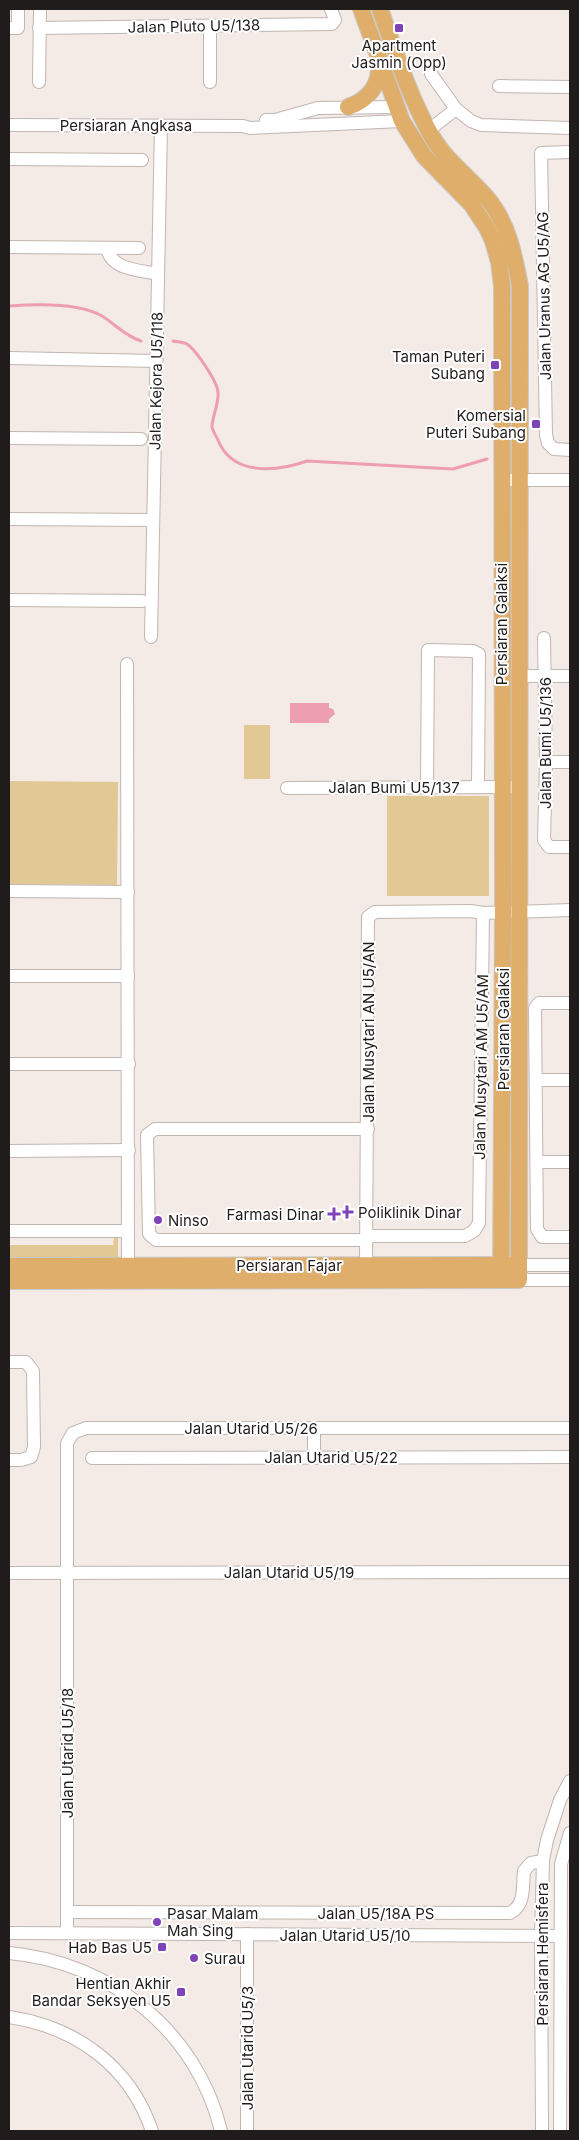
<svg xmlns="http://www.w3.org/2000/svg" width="579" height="2140" viewBox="0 0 579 2140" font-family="Inter,sans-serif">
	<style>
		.green { fill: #e1c895 }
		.water { fill: #ee9eb1 }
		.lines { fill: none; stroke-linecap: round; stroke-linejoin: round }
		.stream { stroke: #ee9eb1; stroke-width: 3 }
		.minor-casing { stroke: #c0b6b2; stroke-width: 14 }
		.major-casing { stroke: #c9c9c8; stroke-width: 18 }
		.minor { stroke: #fff; stroke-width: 12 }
		.major { stroke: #dfae6b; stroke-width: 16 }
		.poi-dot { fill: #7e43b9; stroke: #fff; stroke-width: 2 }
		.labels { text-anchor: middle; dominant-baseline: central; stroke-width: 4; stroke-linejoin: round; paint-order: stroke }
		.street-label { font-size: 15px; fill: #201c1b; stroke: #fff }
		.poi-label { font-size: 15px; fill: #201c1b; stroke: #fff; text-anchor: end }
	</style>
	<rect width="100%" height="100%" fill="#f4eae6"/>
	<!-- green -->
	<g class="green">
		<rect x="244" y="725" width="26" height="54"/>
		<path d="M9,781L118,782L117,885L9,884Z"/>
		<rect x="387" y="796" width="102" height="100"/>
		<path d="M114,1238H118V1259L9,1260V1245H113Z"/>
	</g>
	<!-- water -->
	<path class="water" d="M290,703H329V708L333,709L335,714L329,719V723H290Z"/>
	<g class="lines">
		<!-- stream -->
		<g class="stream">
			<path d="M9,306C35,304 78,302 102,316C115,324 125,336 141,341"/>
			<path d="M173,341C177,342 183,342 187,344C196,350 217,381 218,392C219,404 213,414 212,426C212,430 216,436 218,440C232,476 276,472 307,461L453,469L487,459"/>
		</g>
		<defs>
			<g id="minor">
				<path d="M9,28H18V9"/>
				<path d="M39,28L332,24L335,20L331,9"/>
				<path d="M431,74L456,109"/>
				<path d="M39,82L40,9"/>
				<path d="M210,82V26"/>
				<path d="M499,86L570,87"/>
				<path d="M266,120H275L318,108L397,107"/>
				<path d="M9,125L243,126L250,128L402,121"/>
				<path d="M429,130L456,109L471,121L481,125L570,128"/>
				<path d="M570,152L541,153L546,435L548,443L554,449L570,450"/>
				<path d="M9,159L142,160"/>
				<path d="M9,247L139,248"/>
				<path d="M107,248C111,270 139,270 158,274"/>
				<path d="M9,358L156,361"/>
				<path d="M9,438L141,439"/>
				<path d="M501,480H570"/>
				<path d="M9,519L153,520"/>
				<path d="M9,600L142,601"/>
				<path d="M151,637L161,125"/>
				<path d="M544,638L546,762L544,840L549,847H570"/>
				<path d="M127,664L128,1274"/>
				<path d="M519,676H570"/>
				<path d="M546,762H570"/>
				<path d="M427,787L428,650L473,651L479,654L478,787"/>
				<path d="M287,788L512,787"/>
				<path d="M9,891L128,892"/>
				<path d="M9,976H128"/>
				<path d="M570,1003H539L535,1008L537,1229L542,1237H570"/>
				<path d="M9,1064H129"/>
				<path d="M536,1080H570"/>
				<path d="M9,1151L129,1150"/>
				<path d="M537,1162H570"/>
				<path d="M9,1231H127"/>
				<path d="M367,1236H465L474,1231L479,1223L483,913L570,910"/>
				<path d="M367,1240H156L149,1234L147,1135L155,1129H368"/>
				<path d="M366,1265L368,917L375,912L471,911L483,913"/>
				<path d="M519,1265H570"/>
				<path d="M519,1280H570"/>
				<path d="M9,1362H26L33,1371L34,1447L31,1457L21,1460H9"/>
				<path d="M92,1458L570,1457"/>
				<path d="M314,1458V1428"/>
				<path d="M9,1573L570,1572"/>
				<path d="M67,1912L510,1913C526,1904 522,1888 524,1871L531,1863L543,1861"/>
				<path d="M9,1933L561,1936"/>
				<path d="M67,1933V1443L73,1433L86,1428H570"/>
				<path d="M9,1953C110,1962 197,2031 221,2131"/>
				<path d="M9,2017C76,2027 130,2066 152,2131"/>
				<path d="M247,2131V1934"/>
				<path d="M542,2131L541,1936L543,1861L547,1840L560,1800L570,1781"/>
				<path d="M560,2131L561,1864L570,1833"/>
			</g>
			<g id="major">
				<path d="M361,9L402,121L424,156L472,205L487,228L493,241L499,262L502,286L503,912L501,1280"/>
				<path d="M348,107C368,100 381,85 379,62"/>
				<path d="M9,1266L512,1265"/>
				<path d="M9,1281L519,1280L520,286C514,254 508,223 487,198C469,177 445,160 431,135C409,96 395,51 380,9"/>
			</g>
		</defs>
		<!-- minor casing -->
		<use href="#minor" class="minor-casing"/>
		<!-- major casing -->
		<use href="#major" class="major-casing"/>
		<!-- minor -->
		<use href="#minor" class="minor"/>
		<!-- major -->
		<use href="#major" class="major"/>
	</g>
	<!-- markers -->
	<g class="poi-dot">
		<rect x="394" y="23" width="10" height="10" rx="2.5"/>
		<rect x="490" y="360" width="10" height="10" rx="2.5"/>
		<rect x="531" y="419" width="10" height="10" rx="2.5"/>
		<path d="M344.5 1204.5h5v5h5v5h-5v5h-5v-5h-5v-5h5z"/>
		<path d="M331.5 1206.5h5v5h5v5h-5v5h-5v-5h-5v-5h5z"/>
		<circle cx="158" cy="1220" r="5"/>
		<circle cx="157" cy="1922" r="5"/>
		<rect x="157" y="1942" width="10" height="10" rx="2.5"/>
		<circle cx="194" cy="1958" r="5"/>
		<rect x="176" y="1987" width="10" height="10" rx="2.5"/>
	</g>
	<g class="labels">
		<!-- street labels -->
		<g class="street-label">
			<text transform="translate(194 26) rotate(-1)">Jalan Pluto U5/138</text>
			<text x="126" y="125">Persiaran Angkasa</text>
			<text transform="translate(544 296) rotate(-91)">Jalan Uranus AG U5/AG</text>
			<text transform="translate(156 381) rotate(-89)">Jalan Kejora U5/118</text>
			<text transform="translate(501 624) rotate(-90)">Persiaran Galaksi</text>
			<text transform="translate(545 743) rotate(-90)">Jalan Bumi U5/136</text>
			<text x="394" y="787">Jalan Bumi U5/137</text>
			<text transform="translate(503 1029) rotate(-90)">Persiaran Galaksi</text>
			<text transform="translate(368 1032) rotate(-90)">Jalan Musytari AN U5/AN</text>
			<text transform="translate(481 1067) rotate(-89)">Jalan Musytari AM U5/AM</text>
			<text x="289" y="1265">Persiaran Fajar</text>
			<text x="251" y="1428">Jalan Utarid U5/26</text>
			<text x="331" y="1457">Jalan Utarid U5/22</text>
			<text x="289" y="1572">Jalan Utarid U5/19</text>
			<text transform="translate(67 1753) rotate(-90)">Jalan Utarid U5/18</text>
			<text x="376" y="1913">Jalan U5/18A PS</text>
			<text x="345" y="1935">Jalan Utarid U5/10</text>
			<text transform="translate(542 1954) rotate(-90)">Persiaran Hemisfera</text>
			<text transform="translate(247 2048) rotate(-90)">Jalan Utarid U5/3</text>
		</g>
		<!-- poi labels -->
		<g class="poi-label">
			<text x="399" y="45" text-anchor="middle">Apartment<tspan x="399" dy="17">Jasmin (Opp)</tspan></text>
			<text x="485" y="356">Taman Puteri<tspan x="485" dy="17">Subang</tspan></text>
			<text x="526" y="415">Komersial<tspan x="526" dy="17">Puteri Subang</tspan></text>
			<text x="358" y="1212" text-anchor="start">Poliklinik Dinar</text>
			<text x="324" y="1214">Farmasi Dinar</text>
			<text x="168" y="1220" text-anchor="start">Ninso</text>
			<text x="167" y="1913" text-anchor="start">Pasar Malam<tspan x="167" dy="17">Mah Sing</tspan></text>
			<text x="152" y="1947">Hab Bas U5</text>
			<text x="204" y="1958" text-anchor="start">Surau</text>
			<text x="171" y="1983">Hentian Akhir<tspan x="171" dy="17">Bandar Seksyen U5</tspan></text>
		</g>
	</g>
	<!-- border -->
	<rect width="579" height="2140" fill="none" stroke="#201c1b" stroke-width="20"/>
</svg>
